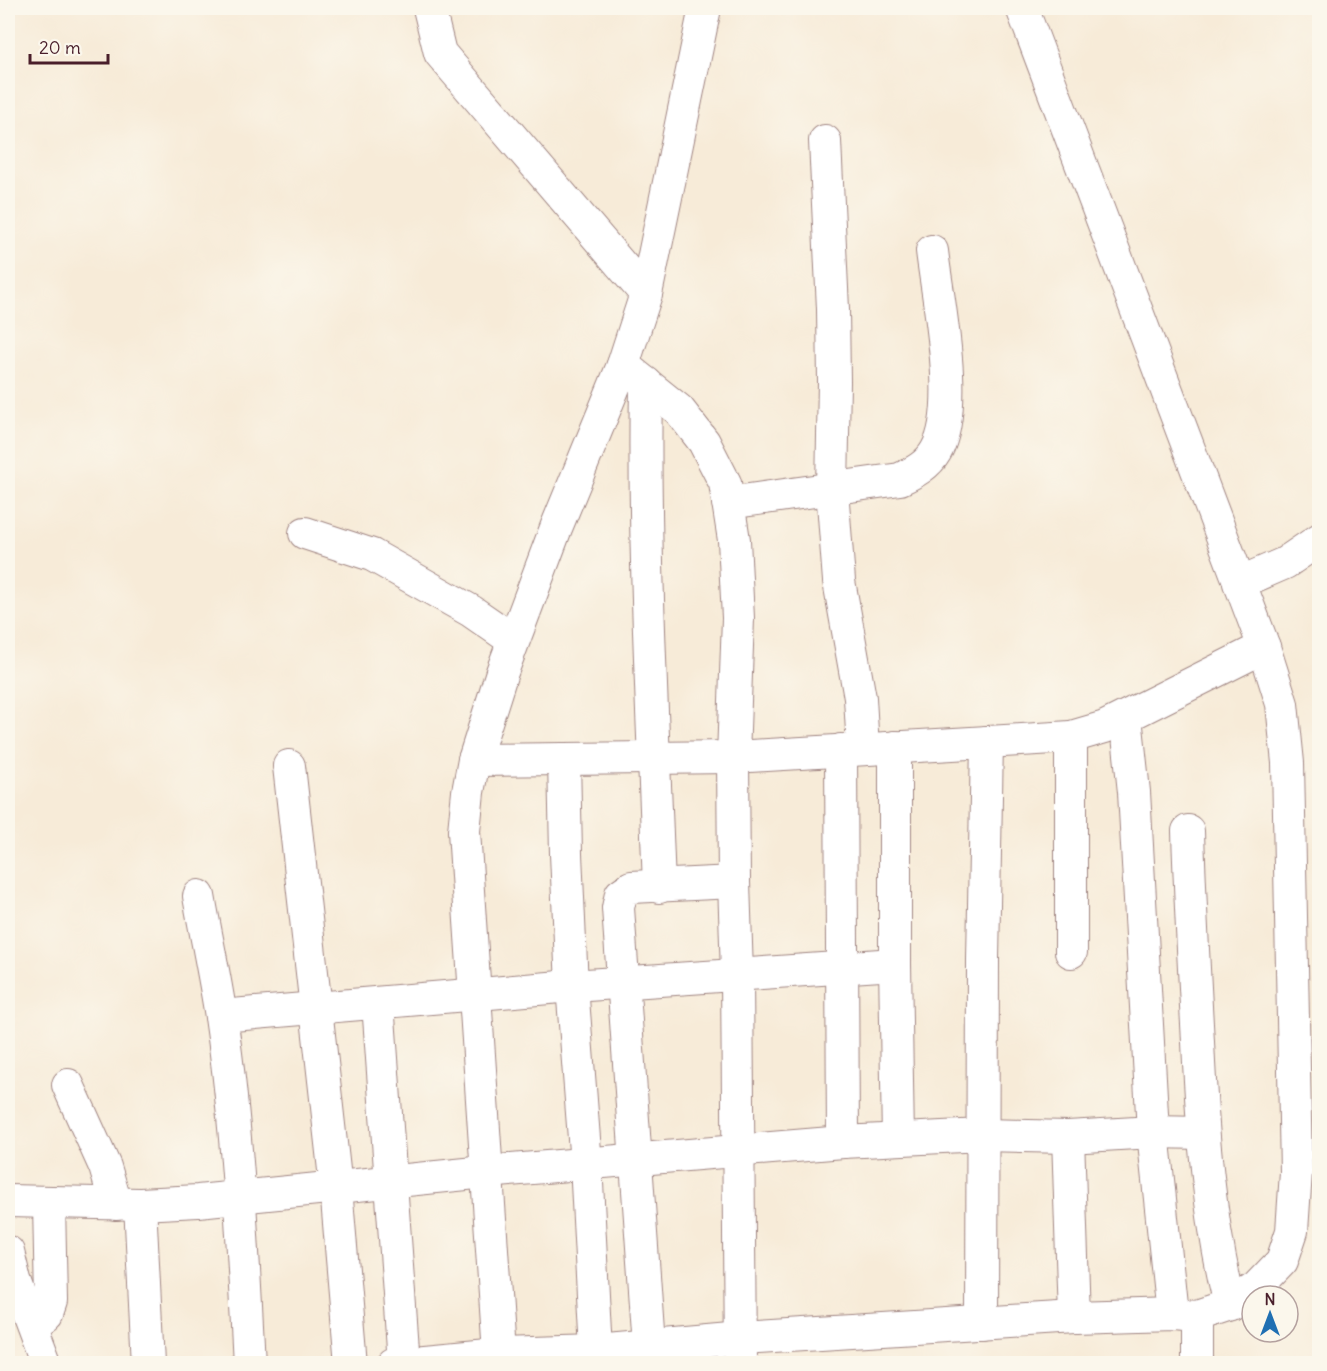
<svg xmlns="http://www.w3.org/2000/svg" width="1327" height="1371" viewBox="0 0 1327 1371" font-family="Delius,sans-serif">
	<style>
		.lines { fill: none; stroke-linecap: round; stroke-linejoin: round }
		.street-casing { stroke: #a08582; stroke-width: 34 }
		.street { stroke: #fff; stroke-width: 32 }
	</style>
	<rect width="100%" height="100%" fill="#fbf7ec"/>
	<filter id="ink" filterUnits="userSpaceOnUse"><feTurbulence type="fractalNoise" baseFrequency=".0167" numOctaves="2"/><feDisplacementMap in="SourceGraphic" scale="12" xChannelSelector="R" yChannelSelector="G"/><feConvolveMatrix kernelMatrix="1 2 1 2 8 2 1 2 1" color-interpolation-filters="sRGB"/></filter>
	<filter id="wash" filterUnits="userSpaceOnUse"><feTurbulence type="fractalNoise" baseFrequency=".008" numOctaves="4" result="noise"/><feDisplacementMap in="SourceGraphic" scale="24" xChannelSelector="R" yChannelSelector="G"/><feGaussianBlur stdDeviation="1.35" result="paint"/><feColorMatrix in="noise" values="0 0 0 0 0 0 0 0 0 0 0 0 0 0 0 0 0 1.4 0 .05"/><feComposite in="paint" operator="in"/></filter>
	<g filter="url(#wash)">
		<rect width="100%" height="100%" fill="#f7ebd8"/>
	</g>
	<g filter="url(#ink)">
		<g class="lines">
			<defs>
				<g id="street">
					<path d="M429,8L440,53L646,294"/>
					<path d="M825,141L833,309L834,382L832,489L839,581L860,698L863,749"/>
					<path d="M623,365L679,410L704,442L725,483L734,540L738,618L733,757L734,882L737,974L740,1364"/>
					<path d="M646,383C643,551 653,719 659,887"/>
					<path d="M728,503L900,479C915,472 928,465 936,451C961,407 938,302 932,251"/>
					<path d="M305,533L372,555L471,611L513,640"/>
					<path d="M1239,583L1285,563L1320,539"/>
					<path d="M1126,717L1134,792L1153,1132L1172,1314"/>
					<path d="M1071,737V952"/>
					<path d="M895,747V964L898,1139"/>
					<path d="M841,750L843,1142"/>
					<path d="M564,759L566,854L572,986L586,1164L596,1351"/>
					<path d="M474,760L733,757L1071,737L1105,727L1264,647"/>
					<path d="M289,766L336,1188L351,1364"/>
					<path d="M1188,831C1190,901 1194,971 1198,1042C1202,1130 1209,1219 1230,1305"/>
					<path d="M199,896C206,936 215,977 221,1017C238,1132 243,1248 249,1364"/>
					<path d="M378,1003L404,1363"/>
					<path d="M221,1016L572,986L895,964"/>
					<path d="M68,1085L105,1167L116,1204"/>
					<path d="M1068,1137L1074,1317"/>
					<path d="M8,1201L140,1204L198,1201L486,1172L843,1142L982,1135L1068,1137L1153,1132L1203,1133"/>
					<path d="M140,1204L148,1364"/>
					<path d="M8,1252L15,1281L46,1364"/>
					<path d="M982,1323L983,960L987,742"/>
					<path d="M32,1325L47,1314L51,1302L49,1203"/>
					<path d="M649,1346L618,908L621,894L631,887L734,882"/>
					<path d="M499,1354L464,831L468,792L474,760L502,672L556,528L623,365L646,294L705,8"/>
					<path d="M393,1364L499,1354L596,1351L741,1338L1074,1317L1172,1314L1197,1316L1230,1305L1257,1287L1282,1261L1292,1231L1296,1172L1288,763L1282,704L1264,647L1022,8"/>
					<path d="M1197,1364V1316"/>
				</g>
			</defs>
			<!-- street casing -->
			<use href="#street" class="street-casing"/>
			<!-- street -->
			<use href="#street" class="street"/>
		</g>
	</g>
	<!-- margin -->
	<rect width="1327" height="1371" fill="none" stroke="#fbf7ec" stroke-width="30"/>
	<!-- north arrow -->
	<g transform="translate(1270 1314)"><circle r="28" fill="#fbf7ec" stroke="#b4a19f" stroke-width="1.5"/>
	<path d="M0-4.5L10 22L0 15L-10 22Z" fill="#1f6fb2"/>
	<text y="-9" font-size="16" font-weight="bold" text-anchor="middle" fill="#4a1f2b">N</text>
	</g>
	<!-- scale -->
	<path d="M30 54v9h78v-9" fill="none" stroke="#4a1f2b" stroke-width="3"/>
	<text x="39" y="54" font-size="18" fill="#4a1f2b" stroke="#fbf7ec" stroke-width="4.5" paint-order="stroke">20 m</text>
</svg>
